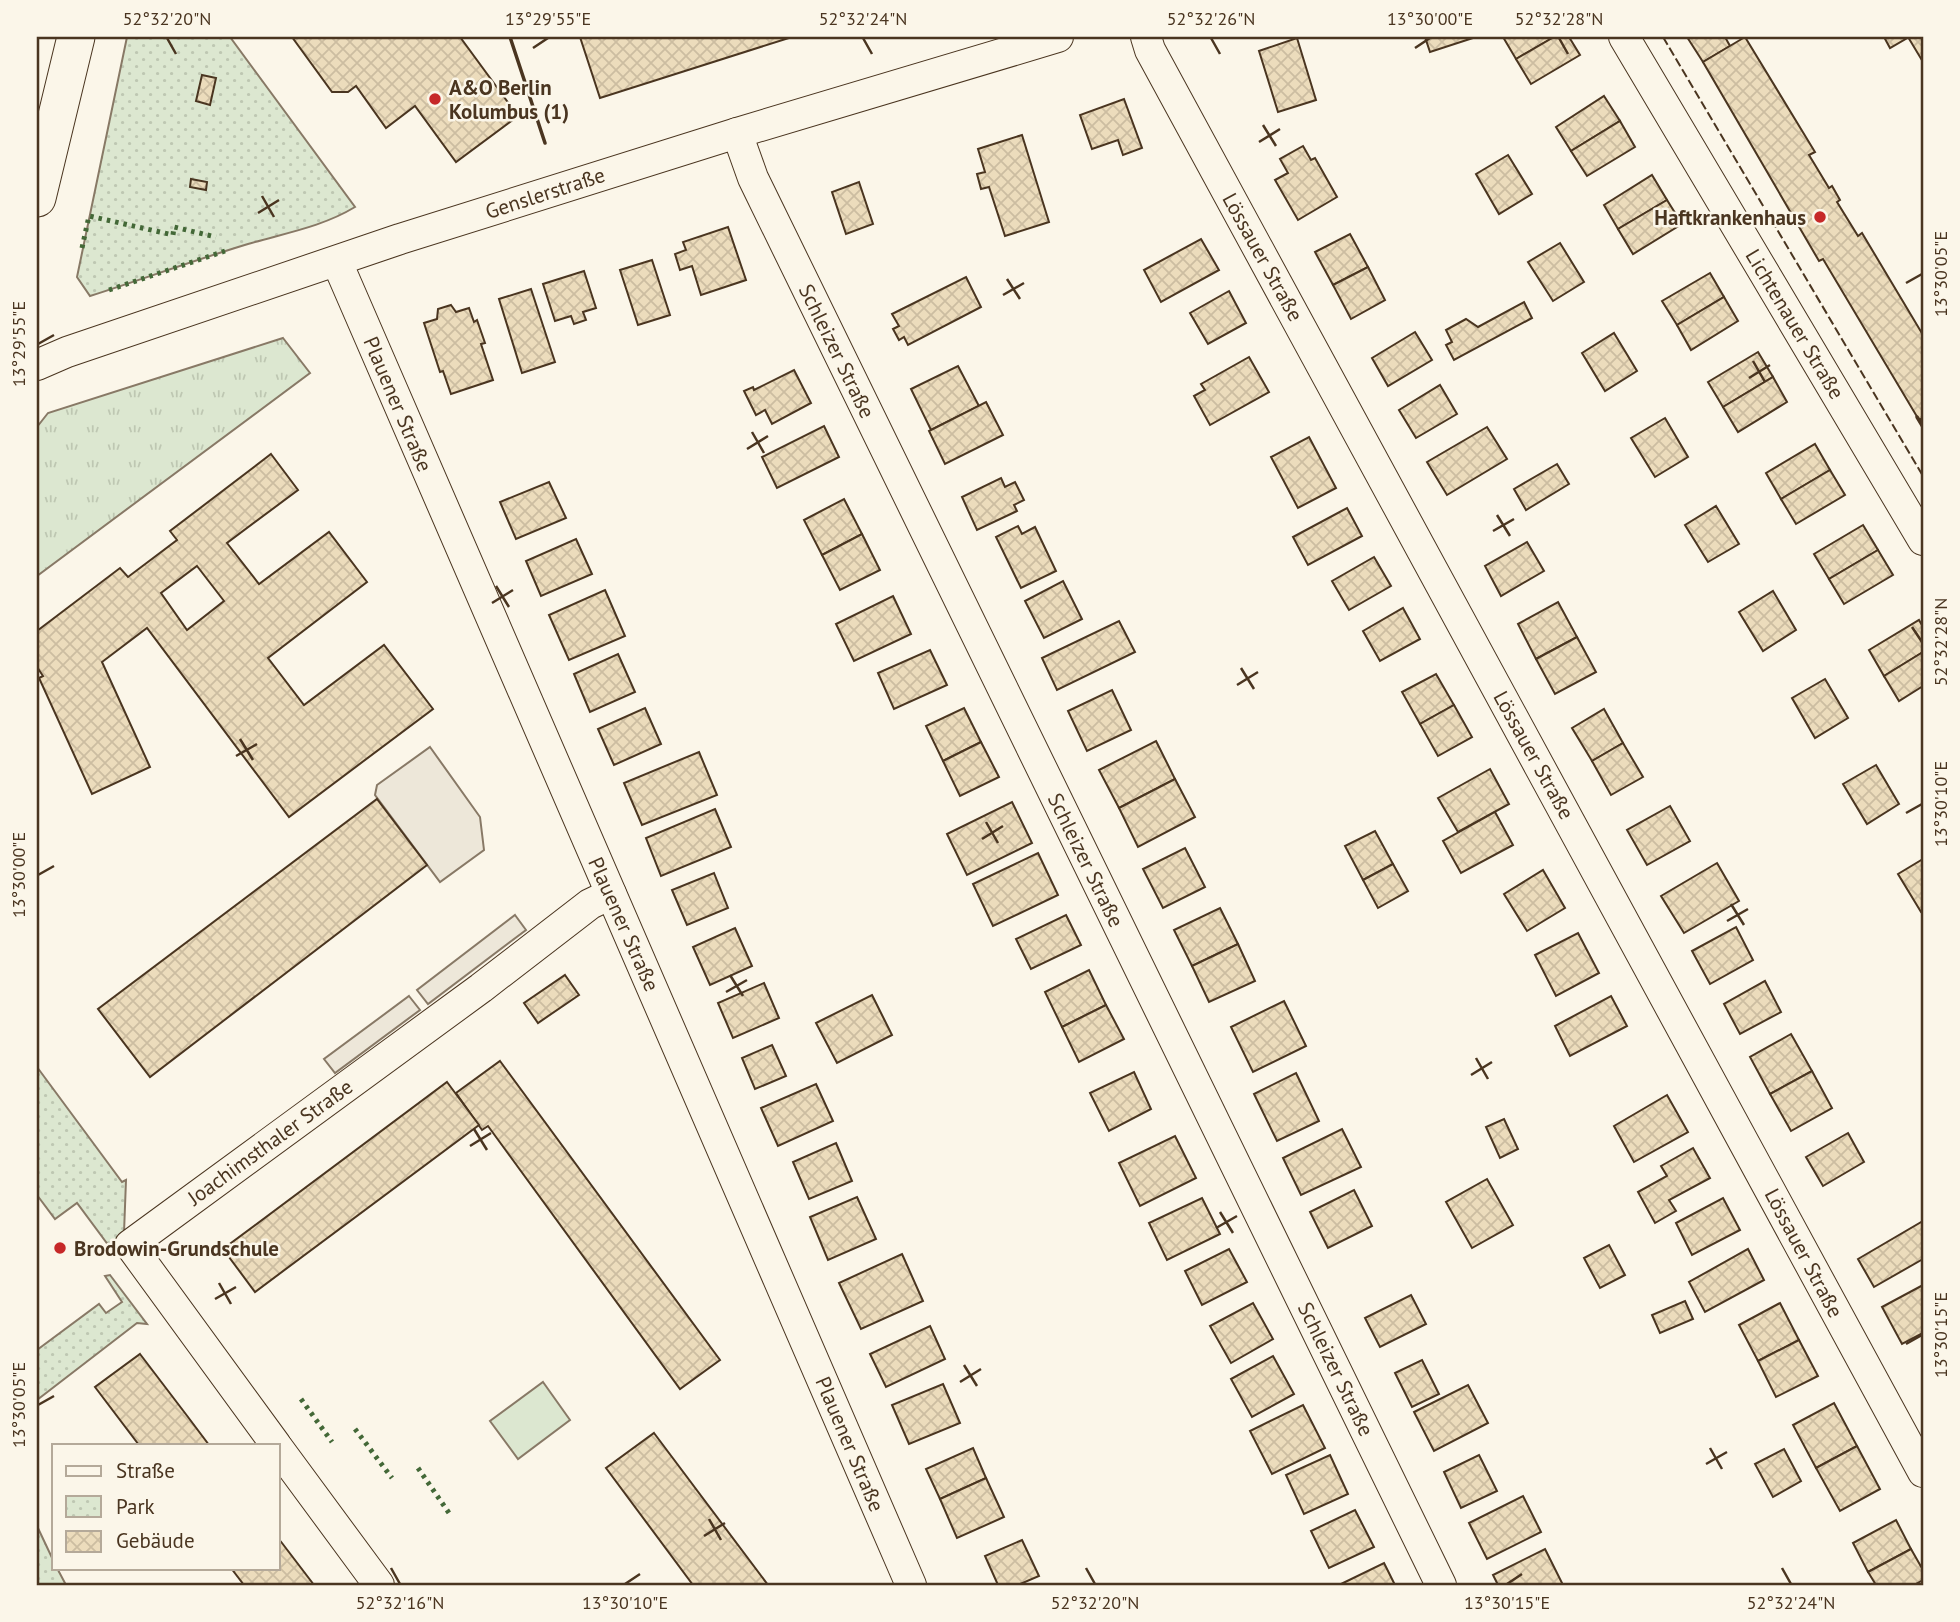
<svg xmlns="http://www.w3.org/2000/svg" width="1960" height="1622" viewBox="0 0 1960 1622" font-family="'PT Sans',sans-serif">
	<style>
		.grass { fill: url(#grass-tufts); stroke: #887966; stroke-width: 2 }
		.park { fill: url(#park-dots); stroke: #887966; stroke-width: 2 }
		.garden { fill: #dce7d0; stroke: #887966; stroke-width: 2 }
		.parking { fill: #ede7d9; stroke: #887966; stroke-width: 2 }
		.building { fill: url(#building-cross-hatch); stroke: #4a3520; stroke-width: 2; fill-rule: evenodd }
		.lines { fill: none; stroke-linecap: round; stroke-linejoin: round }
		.minor-casing { stroke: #4a3520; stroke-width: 32 }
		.tertiary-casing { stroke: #4a3520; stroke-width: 39 }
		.minor { stroke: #fbf6e9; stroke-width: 30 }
		.tertiary { stroke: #fbf6e9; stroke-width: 37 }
		.hedge { stroke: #436837; stroke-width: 5; stroke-dasharray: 3.5 5; stroke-linecap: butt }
		.fence { stroke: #4a3520; stroke-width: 2; stroke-dasharray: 9 3.5; stroke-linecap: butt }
		.wall { stroke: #4a3520; stroke-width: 3.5 }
		.ticks { fill: none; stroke: #4a3520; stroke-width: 2.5 }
		.poi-dot { fill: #c62828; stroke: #fbf6e9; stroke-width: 2.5 }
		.labels { text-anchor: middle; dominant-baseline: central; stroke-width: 5; stroke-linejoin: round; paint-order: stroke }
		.poi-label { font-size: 21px; font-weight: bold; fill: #4a3520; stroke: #fbf6e9; text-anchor: start }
		.street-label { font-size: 21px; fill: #4a3520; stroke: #fbf6e9 }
		.neatline { fill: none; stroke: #4a3520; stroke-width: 2.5 }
		.ticks-label { font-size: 18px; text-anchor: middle; fill: #4a3520 }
	</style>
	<defs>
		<pattern id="grass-tufts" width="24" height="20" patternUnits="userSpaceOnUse" patternTransform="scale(1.75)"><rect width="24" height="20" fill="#dce7d0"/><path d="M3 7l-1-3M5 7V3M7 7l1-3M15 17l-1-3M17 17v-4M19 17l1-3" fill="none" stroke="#bec7b2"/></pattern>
		<pattern id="park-dots" width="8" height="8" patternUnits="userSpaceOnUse" patternTransform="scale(1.75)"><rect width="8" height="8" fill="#dce7d0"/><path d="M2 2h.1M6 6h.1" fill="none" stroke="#bec7b2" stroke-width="1.8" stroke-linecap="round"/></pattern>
		<pattern id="building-cross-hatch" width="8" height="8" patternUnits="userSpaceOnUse" patternTransform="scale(1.75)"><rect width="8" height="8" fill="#ecdcbc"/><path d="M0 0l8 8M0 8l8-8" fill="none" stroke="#ccbda1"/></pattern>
	</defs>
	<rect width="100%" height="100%" fill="#fbf6e9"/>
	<!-- grass -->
	<path class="grass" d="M283,338L310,373L37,576V427L48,413Z"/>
	<!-- park -->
	<g class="park">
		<path d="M127,37H230L355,207C322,227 285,233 248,244C195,260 143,279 90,296L77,277Z"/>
		<path d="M37,1067L122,1182L126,1180L124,1233L109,1246L77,1203L55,1219L37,1195Z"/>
		<path d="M110,1275L147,1324L137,1323L37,1400V1350L99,1304L106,1313L122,1302L105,1276Z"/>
		<path d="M37,1526L54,1562V1568H57L66,1585H37Z"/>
	</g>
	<!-- garden -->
	<path class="garden" d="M543,1382L570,1420L518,1459L490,1421Z"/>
	<!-- parking -->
	<g class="parking">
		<path d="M430,747L480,817L484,850L440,882L375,795L377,785Z"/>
		<path d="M515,915L526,930L428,1004L417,990Z"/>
		<path d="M409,996L420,1010L335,1073L324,1059Z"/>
	</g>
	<!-- building -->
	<g class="building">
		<path d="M292,37H460L518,116L456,162L415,106L386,128L356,86L348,92H332Z"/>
		<path d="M580,37H792L600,98Z"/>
		<path d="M1425,37H1476L1430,52Z"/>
		<path d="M1503,37H1554L1516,59Z"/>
		<path d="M1554,37H1569L1580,55L1531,84L1516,59Z"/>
		<path d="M1687,37H1725L1730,46L1703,62Z"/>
		<path d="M1745,37L1815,152L1809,155L1829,188L1832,186L1840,200L1837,202L1858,236L1862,233L1923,335V418L1919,420L1823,259L1819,261L1703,62Z"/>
		<path d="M1884,37H1909L1890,48Z"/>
		<path d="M1908,37H1923V62Z"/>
		<path d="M1297,38L1316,100L1278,112L1259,51Z"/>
		<path d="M202,75L216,78L210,105L196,101Z"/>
		<path d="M1604,96L1620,121L1571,151L1556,127Z"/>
		<path d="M1124,99L1142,148L1123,155L1118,140L1092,149L1080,115Z"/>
		<path d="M1620,121L1635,147L1587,176L1571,151Z"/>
		<path d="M1022,135L1049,222L1005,236L989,187L981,189L977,174L985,172L978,149Z"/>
		<path d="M1303,146L1311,160L1315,158L1337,197L1298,220L1275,180L1288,173L1280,159Z"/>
		<path d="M1508,155L1532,194L1499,214L1476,174Z"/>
		<path d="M1652,175L1667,200L1618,229L1604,205Z"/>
		<path d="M191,179L207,182L206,190L190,187Z"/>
		<path d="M859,182L873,224L846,234L832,192Z"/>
		<path d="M1667,200L1682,224L1633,254L1618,229Z"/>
		<path d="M728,227L746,280L701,295L692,266L680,270L675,254L686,250L683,242Z"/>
		<path d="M1350,234L1368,267L1333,285L1315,252Z"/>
		<path d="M1201,239L1219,270L1161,302L1144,270Z"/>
		<path d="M1560,243L1584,282L1553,301L1528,262Z"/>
		<path d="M652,260L670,315L638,325L620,270Z"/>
		<path d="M1368,267L1385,300L1351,319L1333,285Z"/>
		<path d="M584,271L596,308L583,312L586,320L574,324L571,316L555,321L543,284Z"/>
		<path d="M1710,273L1724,297L1677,325L1662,301Z"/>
		<path d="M966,277L981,307L908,345L904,337L899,340L893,329L899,326L892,314Z"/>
		<path d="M531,289L555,362L522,373L499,299Z"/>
		<path d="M1229,291L1246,323L1208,344L1190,313Z"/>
		<path d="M1724,297L1738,321L1691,350L1677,325Z"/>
		<path d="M1524,302L1532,318L1454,360L1446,345L1452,342L1446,330L1466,319L1478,327Z"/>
		<path d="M451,305L456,312L469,308L474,322L477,320L485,343L481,344L493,380L451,394L443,371L440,372L424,323L437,319L438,309Z"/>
		<path d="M1415,332L1432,360L1388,386L1372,358Z"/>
		<path d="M1614,333L1637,371L1605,391L1582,353Z"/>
		<path d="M1758,352L1773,377L1723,407L1708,382Z"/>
		<path d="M1249,357L1269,392L1210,425L1194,396L1205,390L1201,384Z"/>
		<path d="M958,366L979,406L931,430L911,389Z"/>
		<path d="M794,370L811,403L772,424L765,410L756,415L744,391L753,387L754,390Z"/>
		<path d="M1773,377L1787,402L1738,432L1723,407Z"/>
		<path d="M1440,385L1457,414L1416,438L1399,410Z"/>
		<path d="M986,402L1003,435L945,464L929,431Z"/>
		<path d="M1665,418L1688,457L1655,477L1631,438Z"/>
		<path d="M824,426L839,457L777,488L762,457Z"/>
		<path d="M1487,427L1507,459L1447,495L1427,462Z"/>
		<path d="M1309,437L1336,488L1298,508L1271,457Z"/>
		<path d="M1815,444L1830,470L1781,499L1766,473Z"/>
		<path d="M271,454L298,490L227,543L259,584L329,532L367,582L268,658L304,705L384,645L433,709L289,817L147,628L102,662L150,767L92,794L39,678L43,676L37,667V631L120,568L128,577L177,540L170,531ZM197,566L224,601L187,630L161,593Z"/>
		<path d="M1557,464L1569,484L1526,510L1514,489Z"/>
		<path d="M1830,470L1845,495L1796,524L1781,499Z"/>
		<path d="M1001,478L1005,487L1015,482L1024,500L1014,505L1017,511L977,530L962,497Z"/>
		<path d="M549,482L566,518L516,539L500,502Z"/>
		<path d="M844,499L862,534L822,555L804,520Z"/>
		<path d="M1716,506L1739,544L1708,562L1685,525Z"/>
		<path d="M1347,508L1362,536L1308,565L1293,537Z"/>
		<path d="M1863,525L1878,550L1829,579L1814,554Z"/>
		<path d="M1018,526L1022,534L1035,527L1056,571L1021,588L996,537Z"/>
		<path d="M862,534L880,570L840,590L822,555Z"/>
		<path d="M576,539L592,574L541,596L526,561Z"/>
		<path d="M1527,542L1544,571L1501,596L1485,566Z"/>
		<path d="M1878,550L1893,575L1844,604L1829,579Z"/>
		<path d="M1374,557L1391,586L1349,610L1332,581Z"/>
		<path d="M1063,581L1082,619L1044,638L1025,601Z"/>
		<path d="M605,590L625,636L569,660L549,615Z"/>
		<path d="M1773,591L1796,630L1763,651L1739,612Z"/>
		<path d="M893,596L911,634L854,661L836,624Z"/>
		<path d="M1558,602L1577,637L1536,659L1518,624Z"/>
		<path d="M1403,608L1420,639L1380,661L1363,631Z"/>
		<path d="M1919,620L1923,627V652L1884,676L1869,650Z"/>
		<path d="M1119,621L1135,652L1057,690L1042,658Z"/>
		<path d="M1577,637L1596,672L1555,694L1536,659Z"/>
		<path d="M930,650L947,685L894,709L878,673Z"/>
		<path d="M1923,652V686L1899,701L1884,676Z"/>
		<path d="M618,654L635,692L590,712L574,674Z"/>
		<path d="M1436,674L1454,705L1420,724L1402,692Z"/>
		<path d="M1825,679L1848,718L1815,738L1792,698Z"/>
		<path d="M1112,690L1131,730L1087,751L1068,711Z"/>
		<path d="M1454,705L1472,737L1438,756L1420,724Z"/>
		<path d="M645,708L661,744L614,765L598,729Z"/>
		<path d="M964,708L981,742L943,761L926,726Z"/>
		<path d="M1604,709L1623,743L1592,761L1572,728Z"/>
		<path d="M1156,741L1175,779L1119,808L1099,770Z"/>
		<path d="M981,742L999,777L960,796L943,761Z"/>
		<path d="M1623,743L1643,777L1611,795L1592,761Z"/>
		<path d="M699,752L717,795L642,825L624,783Z"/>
		<path d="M1876,765L1899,804L1867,824L1843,784Z"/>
		<path d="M1490,769L1509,804L1458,832L1438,798Z"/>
		<path d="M1175,779L1195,817L1138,847L1119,808Z"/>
		<path d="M377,799L427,865L150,1077L98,1009Z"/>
		<path d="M1012,802L1032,843L967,875L947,834Z"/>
		<path d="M1670,806L1690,841L1647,865L1627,830Z"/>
		<path d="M715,809L731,847L661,876L646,838Z"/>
		<path d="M1495,812L1513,845L1461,873L1443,841Z"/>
		<path d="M1375,831L1393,864L1363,880L1345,846Z"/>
		<path d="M1185,848L1205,887L1163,908L1143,869Z"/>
		<path d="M1038,853L1058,895L993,926L973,884Z"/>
		<path d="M1923,859V911L1921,912L1898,874Z"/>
		<path d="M1717,863L1739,901L1684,933L1661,896Z"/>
		<path d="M1393,864L1408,891L1378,908L1363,880Z"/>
		<path d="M1543,870L1565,908L1527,931L1504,894Z"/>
		<path d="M714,873L728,908L687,925L672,890Z"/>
		<path d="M1220,908L1238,944L1192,966L1174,930Z"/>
		<path d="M1066,915L1081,945L1031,969L1016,939Z"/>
		<path d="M1736,927L1753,960L1710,984L1692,951Z"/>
		<path d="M735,928L752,966L710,985L693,947Z"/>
		<path d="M1578,933L1599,973L1556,996L1535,955Z"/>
		<path d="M1238,944L1255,981L1209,1002L1192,966Z"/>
		<path d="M1089,970L1106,1005L1062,1027L1045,992Z"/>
		<path d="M565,975L579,995L538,1023L524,1003Z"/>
		<path d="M1765,981L1781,1012L1740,1034L1724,1004Z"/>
		<path d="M764,983L779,1018L733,1038L718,1003Z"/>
		<path d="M872,995L892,1035L837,1063L816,1023Z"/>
		<path d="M1611,996L1627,1026L1570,1056L1555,1026Z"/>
		<path d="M1284,1001L1306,1046L1253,1072L1231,1027Z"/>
		<path d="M1106,1005L1124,1039L1079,1062L1062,1027Z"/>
		<path d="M1791,1034L1812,1071L1770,1094L1750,1057Z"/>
		<path d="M772,1045L786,1076L755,1089L742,1058Z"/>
		<path d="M500,1061L720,1360L680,1389L488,1126L482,1130L456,1093Z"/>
		<path d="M1812,1071L1832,1108L1791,1131L1770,1094Z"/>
		<path d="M1134,1072L1151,1109L1109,1131L1090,1093Z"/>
		<path d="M1296,1073L1319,1121L1277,1141L1254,1094Z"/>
		<path d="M447,1082L479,1125L255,1292L223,1249Z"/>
		<path d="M816,1084L833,1121L778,1146L761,1108Z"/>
		<path d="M1667,1095L1688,1132L1634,1162L1614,1126Z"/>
		<path d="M1504,1119L1518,1149L1500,1158L1486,1127Z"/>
		<path d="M1342,1129L1361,1167L1301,1195L1283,1158Z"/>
		<path d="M1848,1133L1864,1162L1823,1186L1806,1157Z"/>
		<path d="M1175,1136L1196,1178L1140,1206L1119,1163Z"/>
		<path d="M836,1143L852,1181L809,1199L793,1162Z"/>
		<path d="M1693,1148L1710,1178L1669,1200L1676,1211L1655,1223L1638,1192L1667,1176L1661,1166Z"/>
		<path d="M1487,1179L1513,1225L1472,1248L1446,1202Z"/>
		<path d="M1354,1190L1372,1226L1328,1248L1310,1212Z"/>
		<path d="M857,1197L876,1239L828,1260L810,1217Z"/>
		<path d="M1202,1198L1220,1234L1167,1260L1149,1223Z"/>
		<path d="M1723,1198L1740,1230L1692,1255L1676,1223Z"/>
		<path d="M1923,1221V1259L1874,1287L1858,1259Z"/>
		<path d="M1609,1245L1625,1275L1600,1288L1584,1258Z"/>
		<path d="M1229,1249L1247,1282L1202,1305L1185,1271Z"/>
		<path d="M1748,1249L1764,1280L1705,1312L1689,1282Z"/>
		<path d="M902,1254L923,1301L861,1329L839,1283Z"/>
		<path d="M1923,1285V1333L1902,1344L1882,1307Z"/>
		<path d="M1411,1295L1426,1324L1380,1347L1365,1318Z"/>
		<path d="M1685,1301L1693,1319L1660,1333L1652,1315Z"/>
		<path d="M1253,1303L1273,1339L1231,1363L1210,1326Z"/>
		<path d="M1780,1303L1799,1340L1758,1361L1739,1325Z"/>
		<path d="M930,1326L945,1359L886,1387L870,1354Z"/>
		<path d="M1799,1340L1818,1376L1776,1397L1758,1361Z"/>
		<path d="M140,1354L188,1417L209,1445H139L95,1387Z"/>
		<path d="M1273,1356L1294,1394L1252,1417L1231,1379Z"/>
		<path d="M1422,1360L1439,1394L1412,1407L1395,1373Z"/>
		<path d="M943,1384L960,1423L909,1444L892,1405Z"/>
		<path d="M1468,1385L1488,1423L1434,1451L1414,1412Z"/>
		<path d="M1834,1403L1857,1446L1816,1468L1793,1425Z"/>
		<path d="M1303,1405L1325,1448L1272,1474L1250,1431Z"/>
		<path d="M654,1433L768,1585H693L606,1468Z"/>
		<path d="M1857,1446L1880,1489L1840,1511L1816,1468Z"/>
		<path d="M973,1448L986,1478L940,1499L926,1469Z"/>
		<path d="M1784,1449L1801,1481L1773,1497L1755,1464Z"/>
		<path d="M1330,1455L1348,1494L1304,1514L1286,1475Z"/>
		<path d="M1479,1455L1497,1491L1461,1508L1444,1472Z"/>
		<path d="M986,1478L1004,1517L957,1538L940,1499Z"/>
		<path d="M1523,1496L1541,1532L1487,1559L1469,1523Z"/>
		<path d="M1355,1510L1374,1547L1329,1568L1311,1531Z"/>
		<path d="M1896,1520L1911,1549L1868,1572L1853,1543Z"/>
		<path d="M278,1538L282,1543L314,1585H244L231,1568H278Z"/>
		<path d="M1022,1540L1039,1576L1018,1585H998L985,1556Z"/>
		<path d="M1545,1549L1563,1585H1498L1493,1575Z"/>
		<path d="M1911,1549L1923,1570V1580L1914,1585H1876L1868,1572Z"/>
		<path d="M1384,1563L1395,1585H1339Z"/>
	</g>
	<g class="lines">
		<defs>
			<g id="minor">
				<path d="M1146,37L1150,50L1923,1472"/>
				<path d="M1624,37L1923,540"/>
				<path d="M737,133L753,178L1441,1585"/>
				<path d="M337,262L911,1585"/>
				<path d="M37,365L67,352L400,239L737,133L1058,37"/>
				<path d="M276,1445L130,1245L481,988L590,904L611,894"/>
				<path d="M278,1448L379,1585"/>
			</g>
			<path id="tertiary" d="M37,198L76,37"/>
		</defs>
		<!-- minor casing -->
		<use href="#minor" class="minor-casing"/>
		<!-- tertiary casing -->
		<use href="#tertiary" class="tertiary-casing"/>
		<!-- minor -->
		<use href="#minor" class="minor"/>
		<!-- tertiary -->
		<use href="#tertiary" class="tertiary"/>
		<!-- hedge -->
		<g class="hedge">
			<path d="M82,248L89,216L173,235L174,227L216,237"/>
			<path d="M109,290L225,251"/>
			<path d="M301,1399L332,1442"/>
			<path d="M355,1429L392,1478"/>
			<path d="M418,1468L449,1513"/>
		</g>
		<!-- fence -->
		<path class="fence" d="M1663,37L1923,476"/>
		<!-- wall -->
		<g class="wall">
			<path d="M510,37L545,143"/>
			<path d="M1917,417L1923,427"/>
		</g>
	</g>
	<!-- ticks -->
	<path class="ticks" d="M167,38L176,54M863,38L872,54M1211,38L1220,54M1559,38L1568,54M533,48L548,38M1415,48L1430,38M1263,125L1276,146M1259,142L1280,129M262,196L274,217M258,213L279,200M1007,279L1020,299M1906,283L1922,274M1003,295L1024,283M38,344L54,335M1753,361L1765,382M1749,378L1770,365M752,432L764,453M747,449L768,436M1497,515L1510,536M1493,531L1514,519M496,586L509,607M492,603L513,590M1912,627L1922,642M1241,668L1254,689M1237,685L1258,672M240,739L253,760M236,756L257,744M1906,813L1922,804M986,822L998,843M982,839L1003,826M38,875L54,866M1731,904L1744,925M1727,921L1748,909M730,975L743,996M726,992L747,980M1476,1058L1488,1079M1471,1075L1492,1062M474,1129L487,1150M470,1146L491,1133M1220,1212L1233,1233M1216,1228L1237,1216M219,1283L231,1304M215,1299L236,1287M1906,1344L1922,1335M964,1365L977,1386M960,1382L981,1369M38,1405L54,1396M1710,1448L1722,1469M1706,1464L1727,1452M709,1519L721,1540M704,1536L725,1523M391,1568L400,1584M1086,1568L1095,1584M1782,1568L1791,1584M625,1584L640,1574M1507,1584L1522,1574"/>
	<!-- markers -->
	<g class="poi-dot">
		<circle cx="435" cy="99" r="7"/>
		<circle cx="1820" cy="217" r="7"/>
		<circle cx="60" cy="1248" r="7"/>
	</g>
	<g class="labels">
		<!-- poi labels -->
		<g class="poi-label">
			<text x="449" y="87">A&amp;O Berlin<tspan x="449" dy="24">Kolumbus (1)</tspan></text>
			<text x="1806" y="217" text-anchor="end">Haftkrankenhaus</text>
			<text x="74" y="1248">Brodowin-Grundschule</text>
		</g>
		<!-- street labels -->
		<g class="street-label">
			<text transform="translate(545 193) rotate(-18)">Genslerstraße</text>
			<text transform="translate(1263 257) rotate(61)">Lössauer Straße</text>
			<text transform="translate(1795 324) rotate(59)">Lichtenauer Straße</text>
			<text transform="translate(837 351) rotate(64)">Schleizer Straße</text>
			<text transform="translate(398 404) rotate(67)">Plauener Straße</text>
			<text transform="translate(1534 755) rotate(61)">Lössauer Straße</text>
			<text transform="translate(1086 860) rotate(64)">Schleizer Straße</text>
			<text transform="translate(624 924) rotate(66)">Plauener Straße</text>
			<text transform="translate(270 1142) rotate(-36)">Joachimsthaler Straße</text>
			<text transform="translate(1804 1253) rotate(62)">Lössauer Straße</text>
			<text transform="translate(1336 1369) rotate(64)">Schleizer Straße</text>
			<text transform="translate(850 1444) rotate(67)">Plauener Straße</text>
		</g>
	</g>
	<!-- border -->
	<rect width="1960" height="1622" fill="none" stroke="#fbf6e9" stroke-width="77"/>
	<!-- legend -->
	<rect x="52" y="1444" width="228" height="126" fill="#fbf6e9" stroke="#b4a999" stroke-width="2"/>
	<rect x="66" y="1466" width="35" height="10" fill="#fbf6e9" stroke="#b4a999" stroke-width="2"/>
	<text x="116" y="1478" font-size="21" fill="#4a3520">Straße</text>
	<rect x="66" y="1496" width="35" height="21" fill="url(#park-dots)" stroke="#b4a999" stroke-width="2"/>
	<text x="116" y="1514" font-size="21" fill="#4a3520">Park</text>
	<rect x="66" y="1531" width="35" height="21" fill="url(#building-cross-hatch)" stroke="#b4a999" stroke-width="2"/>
	<text x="116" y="1548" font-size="21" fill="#4a3520">Gebäude</text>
	<rect x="38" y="38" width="1884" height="1546" class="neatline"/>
	<g class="ticks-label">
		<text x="167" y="25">52°32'20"N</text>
		<text x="548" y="25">13°29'55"E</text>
		<text x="863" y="25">52°32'24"N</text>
		<text x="1211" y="25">52°32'26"N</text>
		<text x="1430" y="25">13°30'00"E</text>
		<text x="1559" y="25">52°32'28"N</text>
		<text transform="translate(1941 274) rotate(-90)" y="6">13°30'05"E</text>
		<text transform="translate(19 344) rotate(-90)" y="6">13°29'55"E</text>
		<text transform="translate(1941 642) rotate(-90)" y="6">52°32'28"N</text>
		<text transform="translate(1941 804) rotate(-90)" y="6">13°30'10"E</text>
		<text transform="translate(19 875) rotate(-90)" y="6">13°30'00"E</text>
		<text transform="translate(1941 1335) rotate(-90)" y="6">13°30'15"E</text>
		<text transform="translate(19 1405) rotate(-90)" y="6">13°30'05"E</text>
		<text x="400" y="1609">52°32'16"N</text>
		<text x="625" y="1609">13°30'10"E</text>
		<text x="1095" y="1609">52°32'20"N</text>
		<text x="1507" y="1609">13°30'15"E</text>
		<text x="1791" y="1609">52°32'24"N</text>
	</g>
</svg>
